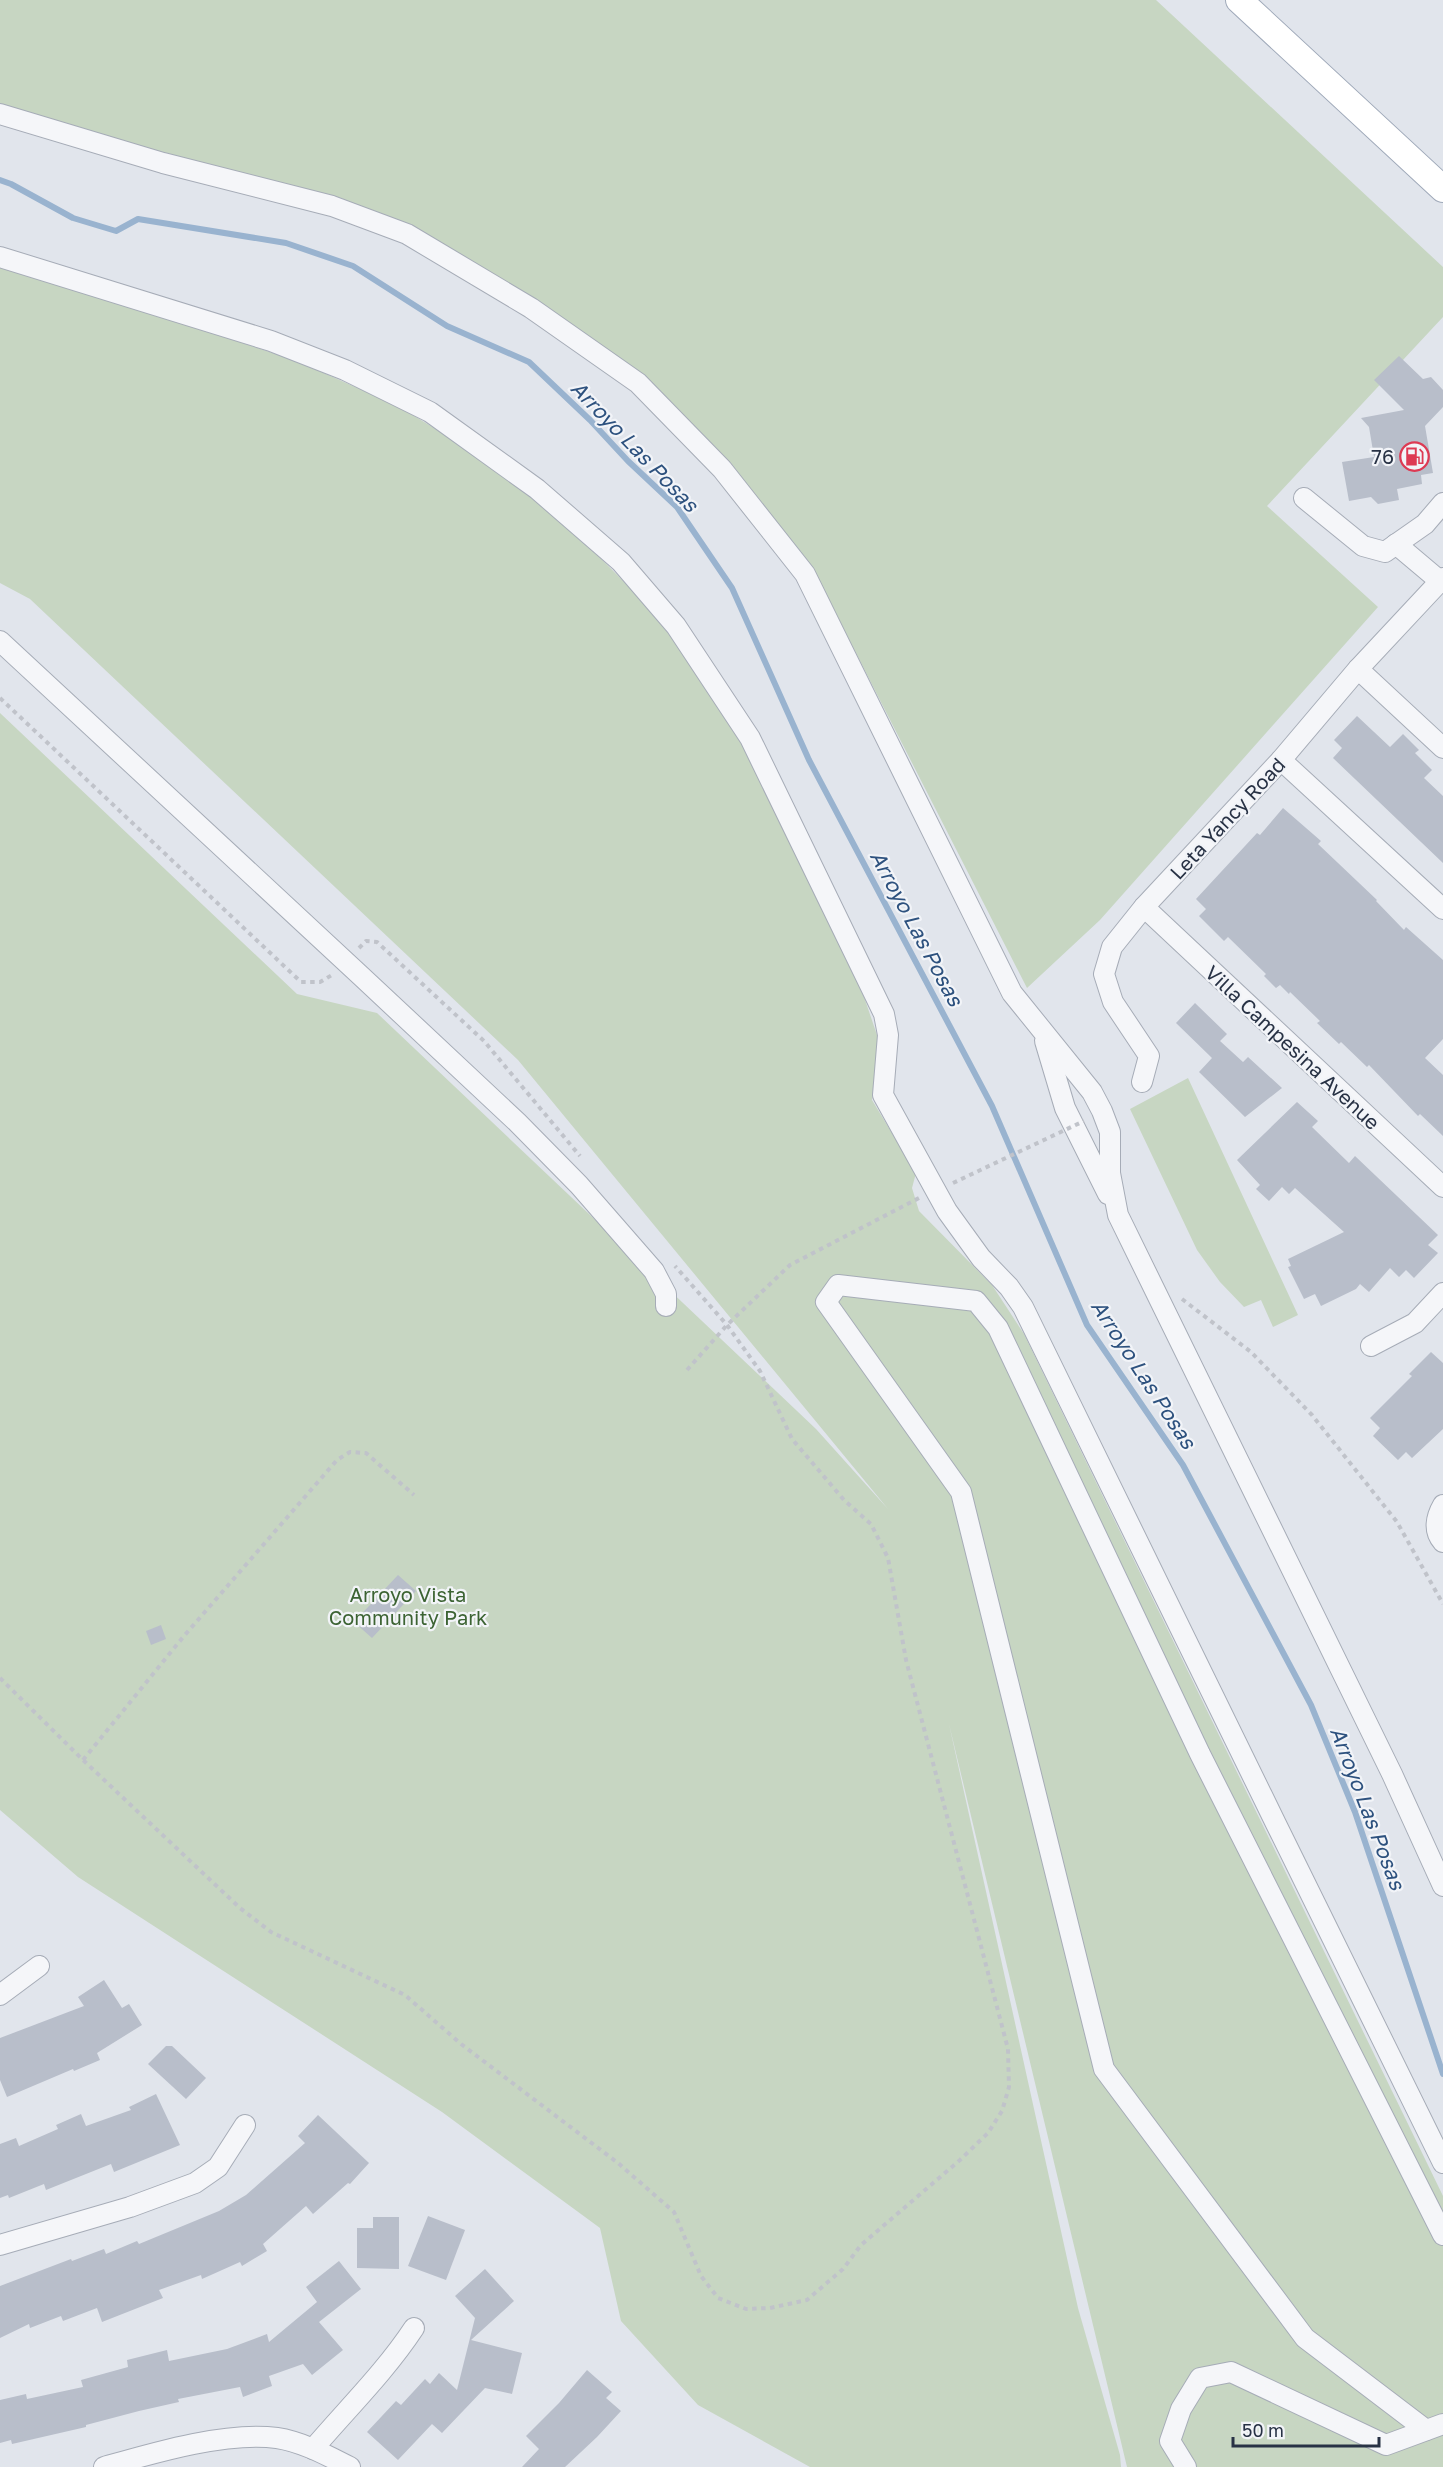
<svg xmlns="http://www.w3.org/2000/svg" width="1443" height="2467" viewBox="0 0 1443 2467" font-family="'Golos Text',sans-serif">
	<style>
		.green { fill: #c7d6c2 }
		.lines { fill: none; stroke-linecap: round; stroke-linejoin: round }
		.stream { stroke: #99b3cf; stroke-width: 6 }
		.building { fill: #b8beca }
		.minor-casing { stroke: #a6acb7; stroke-width: 22 }
		.major-casing { stroke: #9fa9b9; stroke-width: 28 }
		.path { stroke: #c0c3ca; stroke-width: 4; stroke-dasharray: 4.5 4.5; stroke-linecap: butt }
		.minor { stroke: #f5f6f9; stroke-width: 20 }
		.major { stroke: #fff; stroke-width: 26 }
		.path-bridge { stroke: #c0c3ca; stroke-width: 4; stroke-dasharray: 4.5 4.5; stroke-linecap: butt }
		.labels { text-anchor: middle; dominant-baseline: central; stroke-width: 4.5; stroke-linejoin: round; paint-order: stroke }
		.poi-label { font-size: 20px; fill: #283245; stroke: #f2f4f8; text-anchor: end }
		.street-label { font-size: 20px; fill: #283245; stroke: #f2f4f8 }
		.park-label { font-size: 20px; fill: #3c6333; stroke: #f2f4f8 }
		.water-label { font-size: 21px; font-style: italic; fill: #2d517e; stroke: #f2f4f8 }
	</style>
	<rect width="100%" height="100%" fill="#e1e5ec"/>
	<!-- green -->
	<g class="green">
		<path d="M0,0H1156L1443,267V317L1267,506L1378,607L1100,920L1027,988L815,573L730,462L641,374L436,240L341,198L170,158L0,104Z"/>
		<path d="M0,266L166,317L299,362L398,406L465,447L553,510L634,592L682,650L742,741L860,985L878,1038L872,1100L916,1173L912,1188L919,1211L992,1285L1024,1334L1443,2196V2467H1127L949,1724L1078,2308L1120,2455L1121,2467H810L698,2405L621,2321L600,2228L442,2112L78,1877L0,1810V713L297,994L377,1013L816,1429L888,1509L518,1060L30,599L0,583Z"/>
		<path d="M1188,1078L1298,1315L1273,1327L1261,1300L1244,1307L1220,1282L1197,1250L1130,1109Z"/>
	</g>
	<g class="lines">
		<!-- stream -->
		<path class="stream" d="M0,180L11,184L73,218L116,231L138,219L286,243L353,266L447,326L529,362L590,420L628,461L677,507L732,588L809,760L992,1106L1087,1325L1183,1465L1311,1705L1355,1812L1443,2074"/>
	</g>
	<!-- building -->
	<g class="building">
		<path d="M1399,356L1423,379L1431,377L1443,390V407L1425,426L1433,473L1421,475L1422,484L1397,489L1399,500L1378,504L1371,497L1349,501L1342,462L1374,457L1369,427L1361,418L1404,410L1374,380Z"/>
		<path d="M1357,716L1390,747L1403,734L1419,750L1415,753L1432,770L1424,778L1443,796V863L1333,758L1342,748L1334,740Z"/>
		<path d="M1283,808L1321,841L1318,844L1377,900L1376,901L1404,930L1406,927L1443,960V1039L1425,1058L1443,1075V1136L1420,1114L1418,1116L1369,1065L1367,1067L1341,1042L1339,1044L1317,1023L1320,1021L1290,992L1289,994L1280,985L1276,988L1264,976L1266,974L1228,937L1224,941L1199,916L1206,909L1196,899L1257,833L1260,835Z"/>
		<path d="M1195,1003L1227,1034L1220,1041L1243,1062L1248,1057L1282,1088L1245,1117L1199,1072L1212,1058L1176,1023Z"/>
		<path d="M1297,1102L1318,1121L1312,1127L1349,1163L1355,1156L1438,1235L1428,1245L1438,1253L1414,1278L1406,1270L1399,1277L1390,1268L1369,1292L1360,1284L1356,1289L1321,1306L1315,1294L1304,1299L1288,1267L1291,1266L1288,1259L1344,1232L1295,1188L1289,1194L1282,1187L1269,1201L1256,1189L1260,1185L1237,1160Z"/>
		<path d="M1431,1352L1443,1363V1429L1412,1458L1406,1452L1398,1460L1373,1436L1380,1428L1370,1418L1412,1376L1409,1374Z"/>
		<path d="M398,1575L416,1591L372,1638L354,1622Z"/>
		<path d="M161,1625L166,1639L151,1645L146,1631Z"/>
		<path d="M104,1980L122,2008L129,2004L142,2025L97,2053L100,2060L74,2071L73,2069L7,2097L0,2080V2038L84,2006L78,1997Z"/>
		<path d="M166,2046H172L206,2078L186,2099L148,2064Z"/>
		<path d="M156,2094L180,2145L114,2172L111,2164L46,2190L44,2184L9,2198L8,2195L0,2198V2144L16,2138L19,2146L58,2129L56,2125L81,2114L86,2126L131,2110L129,2107Z"/>
		<path d="M318,2115L369,2163L350,2184L348,2183L313,2214L306,2206L263,2244L267,2251L242,2266L240,2262L202,2279L201,2275L159,2290L163,2298L102,2322L97,2308L63,2321L61,2316L30,2328L29,2324L0,2338V2286L71,2259L72,2261L104,2249L106,2254L137,2241L139,2244L219,2211L246,2195L305,2143L298,2136Z"/>
		<path d="M428,2216L465,2230L446,2280L408,2266Z"/>
		<path d="M373,2217H399V2269L357,2268V2228H373Z"/>
		<path d="M339,2261L361,2289L319,2322L343,2350L312,2375L303,2364L269,2376L272,2386L243,2397L240,2387L178,2399L179,2402L139,2411L86,2425V2427L12,2444L11,2440L0,2443V2400L26,2394L27,2399L83,2387L81,2380L128,2367L127,2360L167,2350L169,2361L227,2349L267,2334L269,2342L317,2302L306,2287Z"/>
		<path d="M485,2269L514,2301L471,2340L522,2353L512,2394L485,2388L442,2433L432,2424L398,2460L367,2432L396,2401L401,2405L425,2379L430,2384L439,2373L457,2390L475,2318L455,2296Z"/>
		<path d="M587,2370L612,2392L606,2398L621,2411L597,2437L565,2467H522L539,2449L526,2436L559,2403Z"/>
	</g>
	<g class="lines">
		<defs>
			<g id="minor">
				<path d="M0,114L163,163L332,206L407,234L531,308L638,383L722,469L805,574L1012,993L1092,1092L1102,1111L1110,1132V1173L1118,1215L1392,1774L1443,1886"/>
				<path d="M0,257L271,341L345,370L430,412L537,489L621,562L676,626L750,738L884,1014L888,1035L883,1095L947,1211L981,1258L1009,1287L1023,1307C1163,1593 1302,1878 1443,2163"/>
				<path d="M1304,498L1363,546L1385,552L1425,524L1443,503"/>
				<path d="M1396,544L1440,581"/>
				<path d="M0,641L361,976L517,1122L579,1185L654,1271L666,1294V1306"/>
				<path d="M1358,669L1443,748"/>
				<path d="M1281,760L1443,909"/>
				<path d="M1144,907L1443,1187"/>
				<path d="M1045,1041L1065,1108L1108,1194"/>
				<path d="M1142,1082L1149,1056L1113,1002L1104,974L1112,947L1144,907L1281,760L1358,669L1443,578"/>
				<path d="M1371,1346L1415,1323L1443,1293"/>
				<path d="M1443,1505C1436,1517 1433,1531 1443,1542"/>
				<path d="M0,1995L39,1966"/>
				<path d="M0,2245L130,2207L195,2183L218,2167L245,2125"/>
				<path d="M1426,2430L1305,2338L1104,2069L961,1492L826,1302L838,1285L976,1301L998,1328L1200,1754L1443,2235"/>
				<path d="M313,2449C347,2409 385,2372 414,2328"/>
				<path d="M104,2467C153,2453 227,2431 277,2438C303,2442 328,2456 350,2467"/>
				<path d="M1186,2467L1170,2441L1181,2409L1200,2378L1231,2372L1386,2445L1443,2424"/>
			</g>
			<path id="major" d="M1239,0L1443,189"/>
		</defs>
		<!-- minor casing -->
		<use href="#minor" class="minor-casing"/>
		<!-- major casing -->
		<use href="#major" class="major-casing"/>
		<!-- path -->
		<g class="path">
			<path d="M0,698L301,982H320L332,975"/>
			<path d="M359,948L366,941L377,942L484,1041L580,1156"/>
			<path d="M1182,1299L1251,1352L1312,1415L1397,1522L1443,1604"/>
			<path d="M687,1370L727,1325L790,1265L919,1198"/>
			<path d="M0,1678L83,1760L240,1908L271,1932L405,1995L461,2044L618,2163L674,2212L701,2276L718,2298L746,2309L770,2308L807,2300L843,2269L861,2245L960,2160L988,2133L1002,2111L1009,2087L1008,2049L906,1660L888,1558L871,1524L844,1500L792,1439L760,1371L727,1325L675,1266"/>
			<path d="M83,1760L184,1636L337,1460L350,1452L366,1453L414,1495"/>
		</g>
		<!-- minor -->
		<use href="#minor" class="minor"/>
		<!-- major -->
		<use href="#major" class="major"/>
		<!-- path-bridge -->
		<path class="path-bridge" d="M953,1183L1084,1121"/>
	</g>
	<!-- icons -->
	<defs>
		<symbol id="fuel-ring" viewBox="-11 -11 22 22"><circle r="9.5" fill="#f2f4f8" stroke="#dd3a53" stroke-width="1.5"/><path d="M-5.5-6h7V0h2V4h1.3V-2.5L3-4.5l.8-.8L6-3V5H2.5V1h-1V6h-7ZM-4.2-4.7v3.2H.2V-4.7Z" fill="#dd3a53"/></symbol>
	</defs>
	<g fill-rule="evenodd">
		<use href="#fuel-ring" x="1398" y="440" width="33" height="33"/>
	</g>
	<g class="labels">
		<!-- poi labels -->
		<g class="poi-label">
			<text x="1394" y="456">76</text>
		</g>
		<!-- street labels -->
		<g class="street-label">
			<text transform="translate(1227 818) rotate(-47)">Leta Yancy Road</text>
			<text transform="translate(1293 1047) rotate(43)">Villa Campesina Avenue</text>
		</g>
		<!-- park labels -->
		<g class="park-label">
			<text x="408" y="1594">Arroyo Vista<tspan x="408" dy="23">Community Park</tspan></text>
		</g>
		<!-- water labels -->
		<g class="water-label">
			<text transform="translate(635 446) rotate(46)">Arroyo Las Posas</text>
			<text transform="translate(917 928) rotate(62)">Arroyo Las Posas</text>
			<text transform="translate(1144 1374) rotate(57)">Arroyo Las Posas</text>
			<text transform="translate(1368 1808) rotate(69)">Arroyo Las Posas</text>
		</g>
	</g>
	<!-- scale -->
	<path d="M1233 2437v9h146v-9" fill="none" stroke="#283245" stroke-width="3"/>
	<text x="1242" y="2437" font-size="18" fill="#283245" stroke="#f2f4f8" stroke-width="4.5" paint-order="stroke">50 m</text>
</svg>
